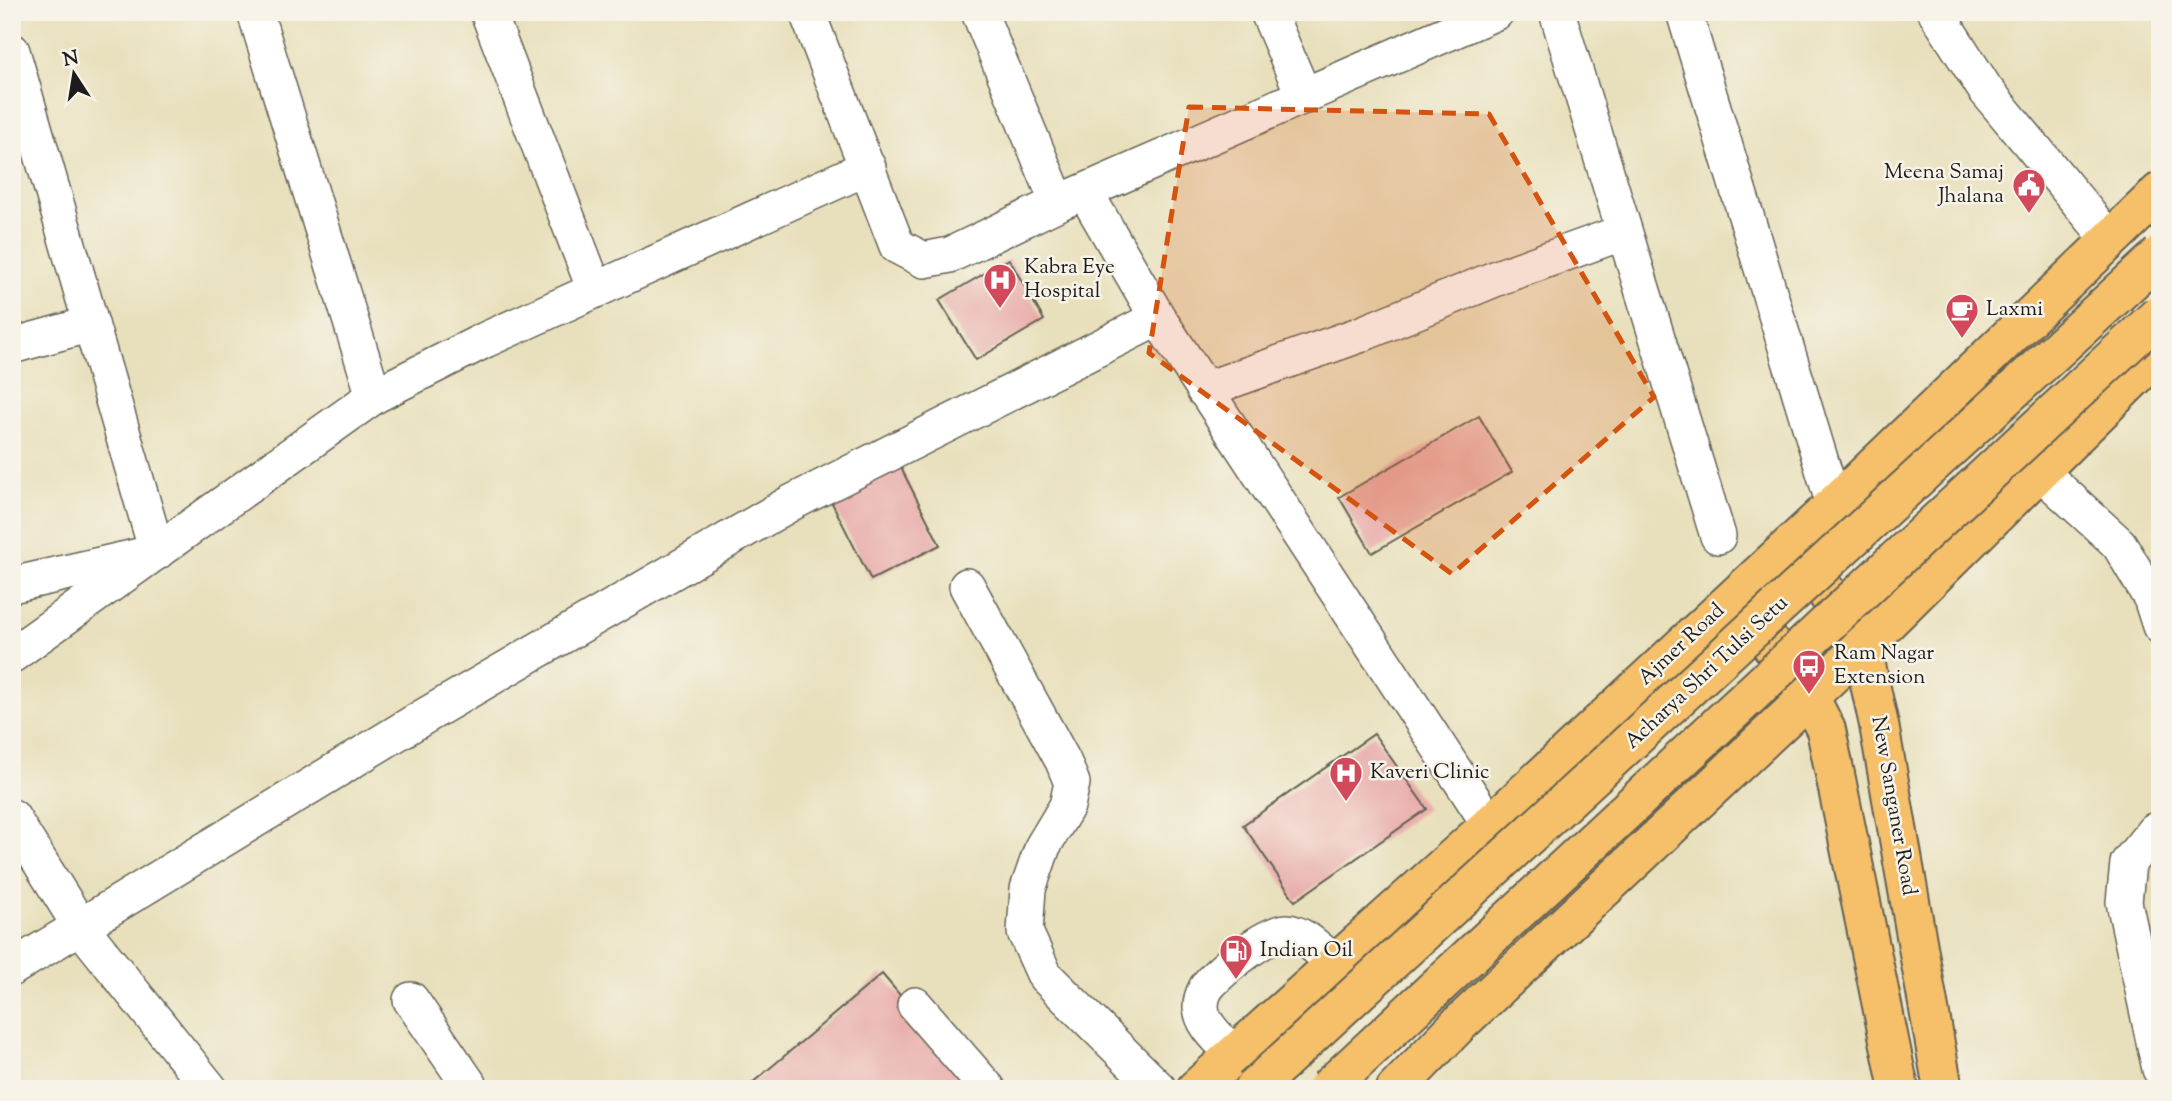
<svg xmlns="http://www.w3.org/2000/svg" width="2172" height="1101" viewBox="0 0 2172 1101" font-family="'Sorts Mill Goudy',serif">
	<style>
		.building { fill: #e8aba9 }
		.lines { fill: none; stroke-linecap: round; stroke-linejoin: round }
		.minor-casing { stroke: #636154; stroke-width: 38 }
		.major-casing { stroke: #636154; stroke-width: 42 }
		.highway-casing { stroke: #636154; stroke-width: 42 }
		.minor { stroke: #fff; stroke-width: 35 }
		.major { stroke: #f6c06b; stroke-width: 38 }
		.highway { stroke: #f6c06b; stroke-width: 38 }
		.highway-bridge-casing { stroke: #636154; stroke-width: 42; stroke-linecap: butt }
		.highway-bridge { stroke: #f6c06b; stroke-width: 38 }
		.marked { fill: #d4530e; fill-opacity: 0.2; stroke: #d4530e; stroke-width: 5; stroke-dasharray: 14 9; stroke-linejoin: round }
		.labels { text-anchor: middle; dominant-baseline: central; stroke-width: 5; stroke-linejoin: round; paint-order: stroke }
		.poi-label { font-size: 21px; fill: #1c1c1c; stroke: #f7f3e8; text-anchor: start }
		.street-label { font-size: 21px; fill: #1c1c1c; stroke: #f7f3e8 }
	</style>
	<rect width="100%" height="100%" fill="#f7f3e8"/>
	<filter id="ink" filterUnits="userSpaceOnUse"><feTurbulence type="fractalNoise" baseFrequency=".0143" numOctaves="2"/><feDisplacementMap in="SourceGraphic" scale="14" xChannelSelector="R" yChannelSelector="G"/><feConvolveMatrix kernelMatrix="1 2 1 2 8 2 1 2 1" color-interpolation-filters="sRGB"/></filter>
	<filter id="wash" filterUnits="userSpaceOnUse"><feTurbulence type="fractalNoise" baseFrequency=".00686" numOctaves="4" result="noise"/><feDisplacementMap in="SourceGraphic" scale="28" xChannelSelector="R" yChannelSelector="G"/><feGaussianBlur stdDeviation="1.57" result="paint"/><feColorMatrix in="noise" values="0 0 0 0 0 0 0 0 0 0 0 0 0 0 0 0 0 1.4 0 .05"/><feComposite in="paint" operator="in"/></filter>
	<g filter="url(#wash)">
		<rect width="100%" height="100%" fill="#e8e0bc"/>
		<g id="blocks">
			<!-- building -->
			<g class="building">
				<path d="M1009,259L1044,320L976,360L939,300Z"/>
				<path d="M1479,416L1512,472L1372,553L1339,497Z"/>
				<path d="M897,460L940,545L871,580L828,495Z"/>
				<path d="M1374,734L1427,809L1295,901L1243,825Z"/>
				<path d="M882,974L972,1080L962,1089H745Z"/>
			</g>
		</g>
	</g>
	<g filter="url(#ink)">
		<use href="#blocks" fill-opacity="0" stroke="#636154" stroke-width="2"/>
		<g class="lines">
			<defs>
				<g id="minor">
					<path d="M255,12L374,396"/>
					<path d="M488,12L595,290"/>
					<path d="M807,12L897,246L924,260L950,255L1058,203L1496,12"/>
					<path d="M979,12L1058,203"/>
					<path d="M1268,12L1304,96"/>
					<path d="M1557,12L1718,536"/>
					<path d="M1684,12L1834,505"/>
					<path d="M1936,12L1985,89L2110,240"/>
					<path d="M12,51L157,552L12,585"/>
					<path d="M1085,192L1158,318L1490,825"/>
					<path d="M12,346L91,324"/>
					<path d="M1204,390L1359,335L1502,276L1624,232"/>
					<path d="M2038,470L2119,544L2151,598L2160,626"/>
					<path d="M967,586L1063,761L1072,783L1067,806L1043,846L1028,889L1025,932L1045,976L1159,1089"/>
					<path d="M12,655L374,396L485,340L868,167"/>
					<path d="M12,817L80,926L210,1089"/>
					<path d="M2160,830L2154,831L2128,863L2124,902L2160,1069"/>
					<path d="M12,968L425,716L791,503L1158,318"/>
					<path d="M411,1000L472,1089"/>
					<path d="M915,1005L988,1089"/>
					<path d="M1234,1055C1222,1041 1202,1026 1201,1007C1201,998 1205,988 1211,982C1224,968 1267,932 1287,932C1304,933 1323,954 1336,964"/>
				</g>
				<g id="major">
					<path d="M1797,547L1862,647L1879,725L1943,1089"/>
					<path d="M1738,600L1809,696L1826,730L1899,1089"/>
				</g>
				<g id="highway">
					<path d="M1196,1089L1490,825L1834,505L2160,192"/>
					<path d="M1396,1089L1458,1025L1862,647L2160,352"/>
				</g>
			</defs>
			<!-- minor casing -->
			<use href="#minor" class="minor-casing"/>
			<!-- major casing -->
			<use href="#major" class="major-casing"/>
			<!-- highway casing -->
			<use href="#highway" class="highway-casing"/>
			<!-- minor -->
			<use href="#minor" class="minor"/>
			<!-- major -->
			<use href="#major" class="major"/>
			<!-- highway -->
			<use href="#highway" class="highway"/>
			<defs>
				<g id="highway-bridge">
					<path d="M1253,1089L2160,255"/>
					<path d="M1327,1089L2160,314"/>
				</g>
			</defs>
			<!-- highway-bridge casing -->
			<use href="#highway-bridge" class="highway-bridge-casing"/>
			<!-- highway-bridge -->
			<use href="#highway-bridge" class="highway-bridge"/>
		</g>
	</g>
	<!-- marked area -->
	<path class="marked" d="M1189,107L1489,114L1654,397L1452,574L1149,353Z"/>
	<!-- icons -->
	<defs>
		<symbol id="civic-pin" viewBox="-11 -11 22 30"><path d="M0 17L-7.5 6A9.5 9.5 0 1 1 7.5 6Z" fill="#d1495b" stroke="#f7f3e8"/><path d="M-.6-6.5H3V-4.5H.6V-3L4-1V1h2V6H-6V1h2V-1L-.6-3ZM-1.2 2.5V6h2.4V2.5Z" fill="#fff"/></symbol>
		<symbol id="hospital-pin" viewBox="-11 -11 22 30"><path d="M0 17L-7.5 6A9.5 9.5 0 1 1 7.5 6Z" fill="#d1495b" stroke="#f7f3e8"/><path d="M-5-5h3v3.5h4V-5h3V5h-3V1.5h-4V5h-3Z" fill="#fff"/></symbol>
		<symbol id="cafe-pin" viewBox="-11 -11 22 30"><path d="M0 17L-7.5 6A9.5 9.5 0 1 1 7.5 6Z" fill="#d1495b" stroke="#f7f3e8"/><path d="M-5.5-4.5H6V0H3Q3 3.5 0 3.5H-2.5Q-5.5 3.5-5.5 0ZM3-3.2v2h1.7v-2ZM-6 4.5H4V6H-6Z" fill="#fff"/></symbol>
		<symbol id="bus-pin" viewBox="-11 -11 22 30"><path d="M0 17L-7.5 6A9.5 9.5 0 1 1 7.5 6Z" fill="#d1495b" stroke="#f7f3e8"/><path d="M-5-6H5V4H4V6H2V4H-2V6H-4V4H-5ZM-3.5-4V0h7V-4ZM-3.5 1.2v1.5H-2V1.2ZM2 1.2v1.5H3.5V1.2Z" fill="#fff"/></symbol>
		<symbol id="fuel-pin" viewBox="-11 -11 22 30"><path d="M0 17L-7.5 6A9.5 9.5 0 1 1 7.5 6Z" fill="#d1495b" stroke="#f7f3e8"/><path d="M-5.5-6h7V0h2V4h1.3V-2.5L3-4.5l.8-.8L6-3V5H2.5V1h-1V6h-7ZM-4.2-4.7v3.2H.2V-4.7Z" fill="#fff"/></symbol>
	</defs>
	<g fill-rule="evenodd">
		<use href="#civic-pin" x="2010" y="166" width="38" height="52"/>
		<use href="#hospital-pin" x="981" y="261" width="38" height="52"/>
		<use href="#cafe-pin" x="1943" y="291" width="38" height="52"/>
		<use href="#bus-pin" x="1790" y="647" width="38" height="52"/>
		<use href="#hospital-pin" x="1327" y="754" width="38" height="52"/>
		<use href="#fuel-pin" x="1217" y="932" width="38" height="52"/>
	</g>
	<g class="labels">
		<!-- poi labels -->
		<g class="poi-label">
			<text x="2004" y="173" text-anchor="end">Meena Samaj<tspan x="2004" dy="24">Jhalana</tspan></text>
			<text x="1024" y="268">Kabra Eye<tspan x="1024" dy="24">Hospital</tspan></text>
			<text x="1986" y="310">Laxmi</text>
			<text x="1834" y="654">Ram Nagar<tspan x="1834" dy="24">Extension</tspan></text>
			<text x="1370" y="773">Kaveri Clinic</text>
			<text x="1260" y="951">Indian Oil</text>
		</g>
		<!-- street labels -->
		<g class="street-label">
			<text transform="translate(1682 645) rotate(-43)">Ajmer Road</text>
			<text transform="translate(1707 673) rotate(-43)">Acharya Shri Tulsi Setu</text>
			<text transform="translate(1893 806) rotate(80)">New Sanganer Road</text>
		</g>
	</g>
	<!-- margin -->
	<rect width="2172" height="1101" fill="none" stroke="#f7f3e8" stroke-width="42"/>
	<!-- north arrow -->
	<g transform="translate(74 74) rotate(348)" stroke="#f7f3e8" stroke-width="5" paint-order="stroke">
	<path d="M0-5L12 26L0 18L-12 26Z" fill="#1c1c1c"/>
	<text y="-10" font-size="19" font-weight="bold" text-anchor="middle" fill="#1c1c1c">N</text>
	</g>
</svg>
